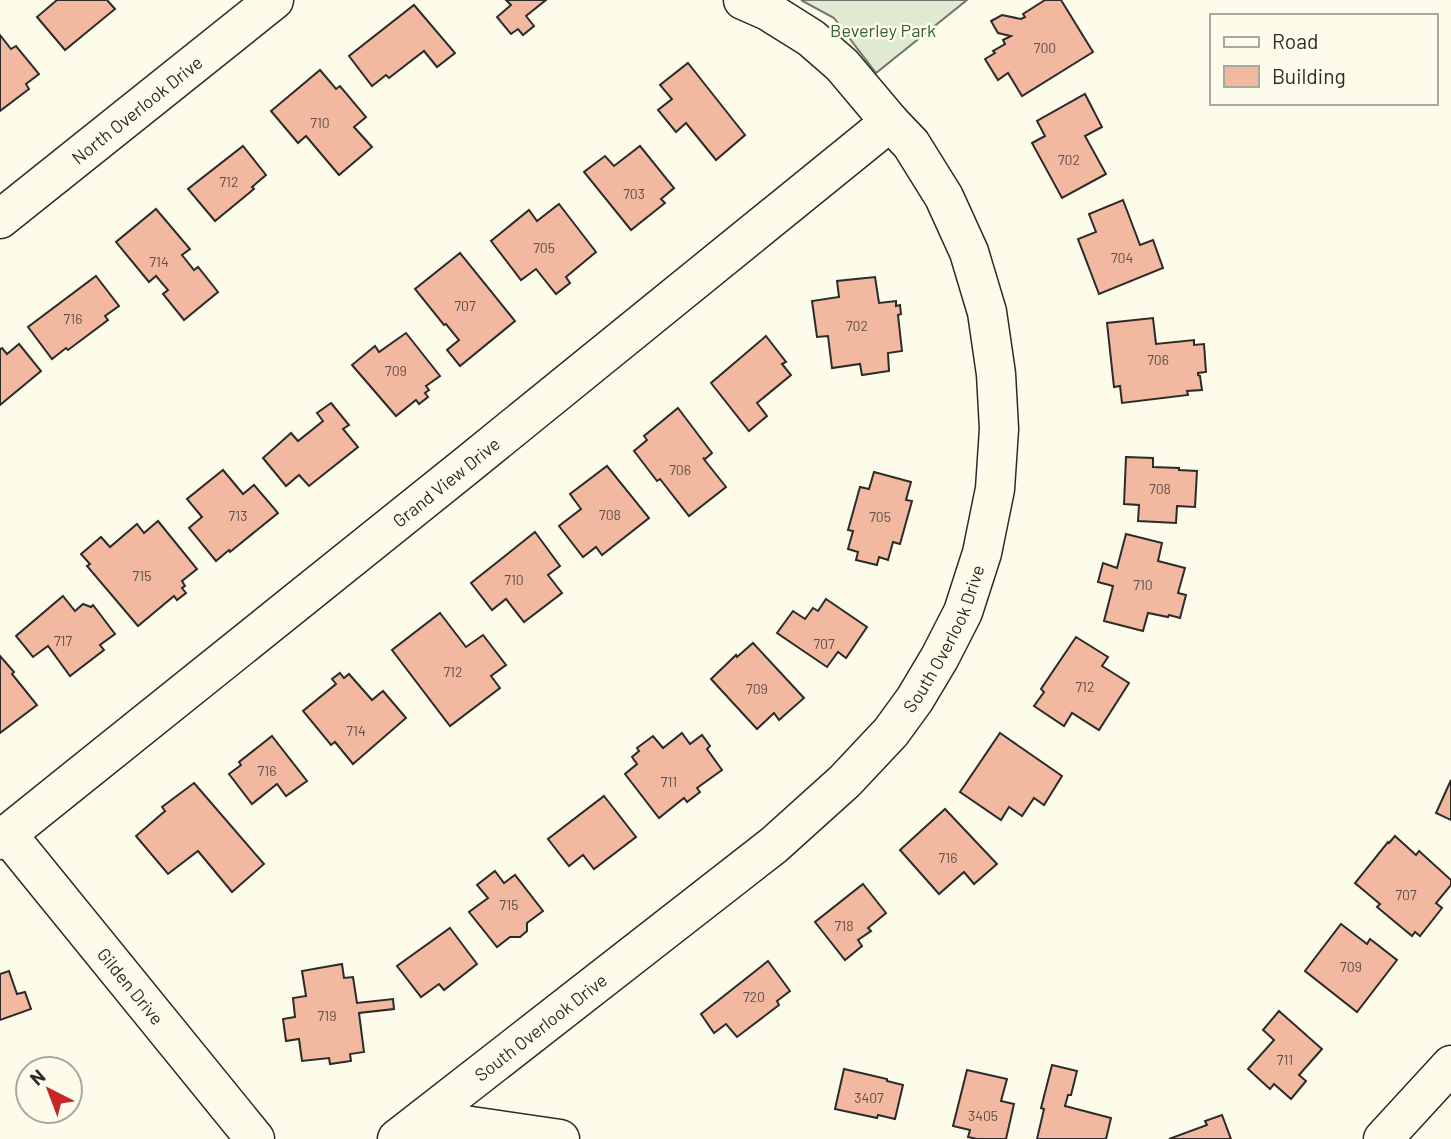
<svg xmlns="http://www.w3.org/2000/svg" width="1451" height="1139" viewBox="0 0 1451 1139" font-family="Barlow,sans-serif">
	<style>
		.green { fill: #deebd1; stroke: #74746e; stroke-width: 2 }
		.building { fill: #f2b8a0; stroke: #2b2b2b; stroke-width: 2 }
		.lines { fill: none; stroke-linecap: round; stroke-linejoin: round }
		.minor-casing { stroke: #2b2b2b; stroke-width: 41 }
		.minor { stroke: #fdfbea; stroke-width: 38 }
		.labels { text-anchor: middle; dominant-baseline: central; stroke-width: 5; stroke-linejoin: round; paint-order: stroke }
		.number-label { font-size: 14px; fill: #5d4e48 }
		.park-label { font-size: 18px; fill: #34623c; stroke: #fdfbea }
		.street-label { font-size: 18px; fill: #2b2b2b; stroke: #fdfbea }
	</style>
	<rect width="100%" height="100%" fill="#fdfbea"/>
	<!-- green -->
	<path class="green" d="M801,0H967L876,73L834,18Z"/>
	<!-- building -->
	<g class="building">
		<path d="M57,0H107L115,9L65,50L37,17Z"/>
		<path d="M506,0H546L526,16L534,26L523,35L518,29L511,34L497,17L511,5Z"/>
		<path d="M1045,0H1061L1093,52L1022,96L1008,73L998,80L985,59L995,53L993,51L1005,44L1003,40L1011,36L998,33L991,21L1002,15L1021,19L1025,17L1023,14Z"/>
		<path d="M414,5L455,53L437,67L424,51L389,78L386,75L372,86L349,56Z"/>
		<path d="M0,35L11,49L16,46L39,74L26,84L29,89L0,111Z"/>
		<path d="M688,63L745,135L716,160L686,123L676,132L658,110L672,99L660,85Z"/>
		<path d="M320,70L336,89L340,86L366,117L354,127L372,147L339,175L306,136L298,143L271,111Z"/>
		<path d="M1085,94L1102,127L1085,136L1106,174L1062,198L1032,143L1045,136L1037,121Z"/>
		<path d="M243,146L266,175L252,187L254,189L215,221L188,189Z"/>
		<path d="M640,146L674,188L661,199L665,203L631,230L584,172L605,156L614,166Z"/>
		<path d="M1123,200L1140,245L1153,240L1163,268L1099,294L1078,239L1096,232L1089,214Z"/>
		<path d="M559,204L596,252L566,277L570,283L556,294L536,269L521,280L491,241L529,210L537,221Z"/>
		<path d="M156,209L190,249L182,255L194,270L198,267L218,292L184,320L163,294L168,290L156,276L149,282L116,242Z"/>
		<path d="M460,253L515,321L460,366L447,350L459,340L446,324L444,325L415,289Z"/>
		<path d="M96,276L119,306L105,316L108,320L68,350L66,348L52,359L28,327Z"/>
		<path d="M875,277L879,303L896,301V306L900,305L901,314L898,315L902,351L888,353L889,371L862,375L860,364L832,368L828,336L817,337L812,301L839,297L837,281Z"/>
		<path d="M1153,318L1156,344L1194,340V345L1204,344L1206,372L1198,373V375L1200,376L1202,390L1187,391L1188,395L1122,403L1120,386L1114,387L1107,323Z"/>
		<path d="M406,333L440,376L426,386L429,390L425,393L428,397L419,404L416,400L396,416L352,365L375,346L379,352Z"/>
		<path d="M766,336L786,362L782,364L791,375L757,403L767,416L749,431L711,383Z"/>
		<path d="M19,344L41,371L0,405V349L2,348L7,354Z"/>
		<path d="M331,403L349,425L343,429L358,447L309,486L299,475L286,486L263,458L291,433L298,441L323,421L317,413Z"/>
		<path d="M678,408L712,453L705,459L703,458L726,487L689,516L660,479L657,481L634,451L647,440L644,436Z"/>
		<path d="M1126,457L1153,458V467L1179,468V470L1197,471L1195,507L1177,506L1176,523L1138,521L1139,505L1124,504Z"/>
		<path d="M607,466L649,518L602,555L596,547L583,557L559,526L581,509L570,494Z"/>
		<path d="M223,470L243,494L254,485L278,513L230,552L229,550L216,561L189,528L202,517L187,499Z"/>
		<path d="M874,472L911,482L906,500L912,501L900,544L893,542L888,560L879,557L877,565L856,560L858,552L848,549L853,531L848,530L860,487L869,489Z"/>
		<path d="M158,521L197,569L182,581L185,586L182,588L186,593L177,600L174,596L138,626L87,566L90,564L81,554L101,537L110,547L137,524L144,533Z"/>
		<path d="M535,532L560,566L548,575L562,593L524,622L506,599L492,610L471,583Z"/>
		<path d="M1126,534L1162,543L1158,561L1185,568L1178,593L1186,595L1180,618L1169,615L1168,617L1148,613L1143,631L1104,621L1113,586L1098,582L1103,563L1117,568Z"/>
		<path d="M63,596L75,611L83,604L91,607L93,605L115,634L100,645L104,650L70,676L48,646L33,657L16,636Z"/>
		<path d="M826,599L867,627L846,658L838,652L827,667L777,633L793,611L805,619L813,608L818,611Z"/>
		<path d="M440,613L466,647L483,635L506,665L491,676L500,688L450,726L392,650Z"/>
		<path d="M1076,637L1108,657L1102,666L1129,683L1099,730L1072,713L1064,726L1034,706L1044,692L1041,689Z"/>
		<path d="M753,643L804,698L779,720L774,713L757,729L711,679L736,655L737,657Z"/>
		<path d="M0,656L14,672L12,674L37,705L0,733Z"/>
		<path d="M340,673L344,678L349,674L372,700L383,691L406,718L353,764L335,742L331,745L303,711L336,684L332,679Z"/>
		<path d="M682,733L690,744L702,735L710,746L707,749L722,770L697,788L700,792L687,802L684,798L659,818L625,774L637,764L632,757L639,751L637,748L653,736L663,748Z"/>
		<path d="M1000,733L1062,776L1044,805L1034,798L1022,816L1009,807L1001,820L960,792Z"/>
		<path d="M272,736L307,781L286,796L277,784L252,804L229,774L241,765L239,762Z"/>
		<path d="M1451,780V820L1436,813Z"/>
		<path d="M194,783L264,864L232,892L198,851L168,874L136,836L165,811L162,807Z"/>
		<path d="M604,796L636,837L594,869L583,855L569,866L548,839Z"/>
		<path d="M945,809L997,864L974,884L964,872L939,894L900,850Z"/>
		<path d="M1395,836L1416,855L1419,851L1451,880V885L1436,903L1442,908L1420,936L1415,932L1412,936L1377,907L1380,904L1355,883L1388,842L1389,843Z"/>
		<path d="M495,871L504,883L515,875L543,911L527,923V931L520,937H510L497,947L469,912L488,898L477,885Z"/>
		<path d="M863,884L886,913L868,928L871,931L858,940L862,946L845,960L815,922Z"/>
		<path d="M1341,924L1367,944L1370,939L1397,960L1357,1012L1305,971Z"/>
		<path d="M450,928L477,964L444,990L439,984L421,997L397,966Z"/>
		<path d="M768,961L790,991L777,1001L779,1005L737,1037L726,1024L714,1033L701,1014Z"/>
		<path d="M342,964L344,978L353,977L357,1003L393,999L394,1009L359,1013L364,1052L350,1054L351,1061L330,1064L329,1058L302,1061L299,1039L286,1041L283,1019L295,1017L293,998L306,996L302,971Z"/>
		<path d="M9,971L17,994L25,992L31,1009L0,1020V974Z"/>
		<path d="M1279,1011L1322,1049L1299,1075L1306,1081L1291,1099L1274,1084L1270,1089L1248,1069L1274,1040L1263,1030Z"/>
		<path d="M1052,1065L1077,1071L1071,1095H1068L1065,1106L1111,1118L1106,1139H1037L1044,1109L1041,1108Z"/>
		<path d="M844,1069L887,1079V1081L903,1085L895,1119L878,1115L877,1118L835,1109Z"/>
		<path d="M967,1070L1007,1079L1001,1101L1014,1104L1006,1139H977L968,1137L970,1130L953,1126Z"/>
		<path d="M1222,1115L1231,1139H1169L1207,1125L1205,1121Z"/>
	</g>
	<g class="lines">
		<defs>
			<g id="minor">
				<path id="s1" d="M0,219L274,0"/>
				<path id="s2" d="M7,834L255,1139"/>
				<path id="s3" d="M0,840L466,466L890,122"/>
				<path d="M423,1119L560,1139"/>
				<path id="s4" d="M397,1139L774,845L845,781L891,732L915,699L940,657L963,612L982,553L995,489L999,429L996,374L987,312L969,252L944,197L911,144L890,122L842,65L811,38L768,11L743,0"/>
				<path d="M1383,1139L1451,1065"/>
			</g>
		</defs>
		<!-- minor casing -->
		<use href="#minor" class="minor-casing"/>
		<!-- minor -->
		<use href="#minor" class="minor"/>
	</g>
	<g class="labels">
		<!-- number labels -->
		<g class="number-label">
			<text x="1045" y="47">700</text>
			<text x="320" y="122">710</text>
			<text x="1069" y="159">702</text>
			<text x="229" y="181">712</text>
			<text x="634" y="193">703</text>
			<text x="544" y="247">705</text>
			<text x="1122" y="257">704</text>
			<text x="159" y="261">714</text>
			<text x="465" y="305">707</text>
			<text x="73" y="318">716</text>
			<text x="857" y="325">702</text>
			<text x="1158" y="359">706</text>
			<text x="396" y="370">709</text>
			<text x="680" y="469">706</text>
			<text x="1160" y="488">708</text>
			<text x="610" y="514">708</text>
			<text x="238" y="515">713</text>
			<text x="880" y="516">705</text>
			<text x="142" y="575">715</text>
			<text x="514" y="579">710</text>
			<text x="1143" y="584">710</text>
			<text x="63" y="640">717</text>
			<text x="824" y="643">707</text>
			<text x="453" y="671">712</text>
			<text x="1085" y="686">712</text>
			<text x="757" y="688">709</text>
			<text x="356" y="730">714</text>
			<text x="267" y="770">716</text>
			<text x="669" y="781">711</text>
			<text x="948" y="857">716</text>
			<text x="1406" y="894">707</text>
			<text x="509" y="904">715</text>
			<text x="844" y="925">718</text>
			<text x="1351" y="966">709</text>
			<text x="754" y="996">720</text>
			<text x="327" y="1015">719</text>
			<text x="1285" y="1059">711</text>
			<text x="869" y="1097">3407</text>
			<text x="983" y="1115">3405</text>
		</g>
		<!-- park labels -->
		<g class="park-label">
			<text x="883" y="30">Beverley Park</text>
		</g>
		<!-- street labels -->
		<g class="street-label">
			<text stroke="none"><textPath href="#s1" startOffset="175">North Overlook Drive</textPath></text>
			<text stroke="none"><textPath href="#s3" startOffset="572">Grand View Drive</textPath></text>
			<text stroke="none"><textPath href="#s4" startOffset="749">South Overlook Drive</textPath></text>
			<text stroke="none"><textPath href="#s2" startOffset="196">Gilden Drive</textPath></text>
			<text stroke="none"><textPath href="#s4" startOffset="182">South Overlook Drive</textPath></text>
		</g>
	</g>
	<!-- legend -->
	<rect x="1210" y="14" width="228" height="91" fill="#fdfbea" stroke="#a9a89e" stroke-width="2"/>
	<rect x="1224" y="37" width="35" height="10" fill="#fdfbea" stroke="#a9a89e" stroke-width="2"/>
	<text x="1272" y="49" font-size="21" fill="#2b2b2b">Road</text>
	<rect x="1224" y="66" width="35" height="21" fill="#f2b8a0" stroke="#a9a89e" stroke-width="2"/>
	<text x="1272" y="84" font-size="21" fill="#2b2b2b">Building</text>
	<!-- north arrow -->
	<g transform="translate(49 1090) rotate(318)"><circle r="33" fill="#fdfbea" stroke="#a9a89e" stroke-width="2"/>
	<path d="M0-5L12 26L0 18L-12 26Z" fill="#c62828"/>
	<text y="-10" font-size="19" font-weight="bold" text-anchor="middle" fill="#2b2b2b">N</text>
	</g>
</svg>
